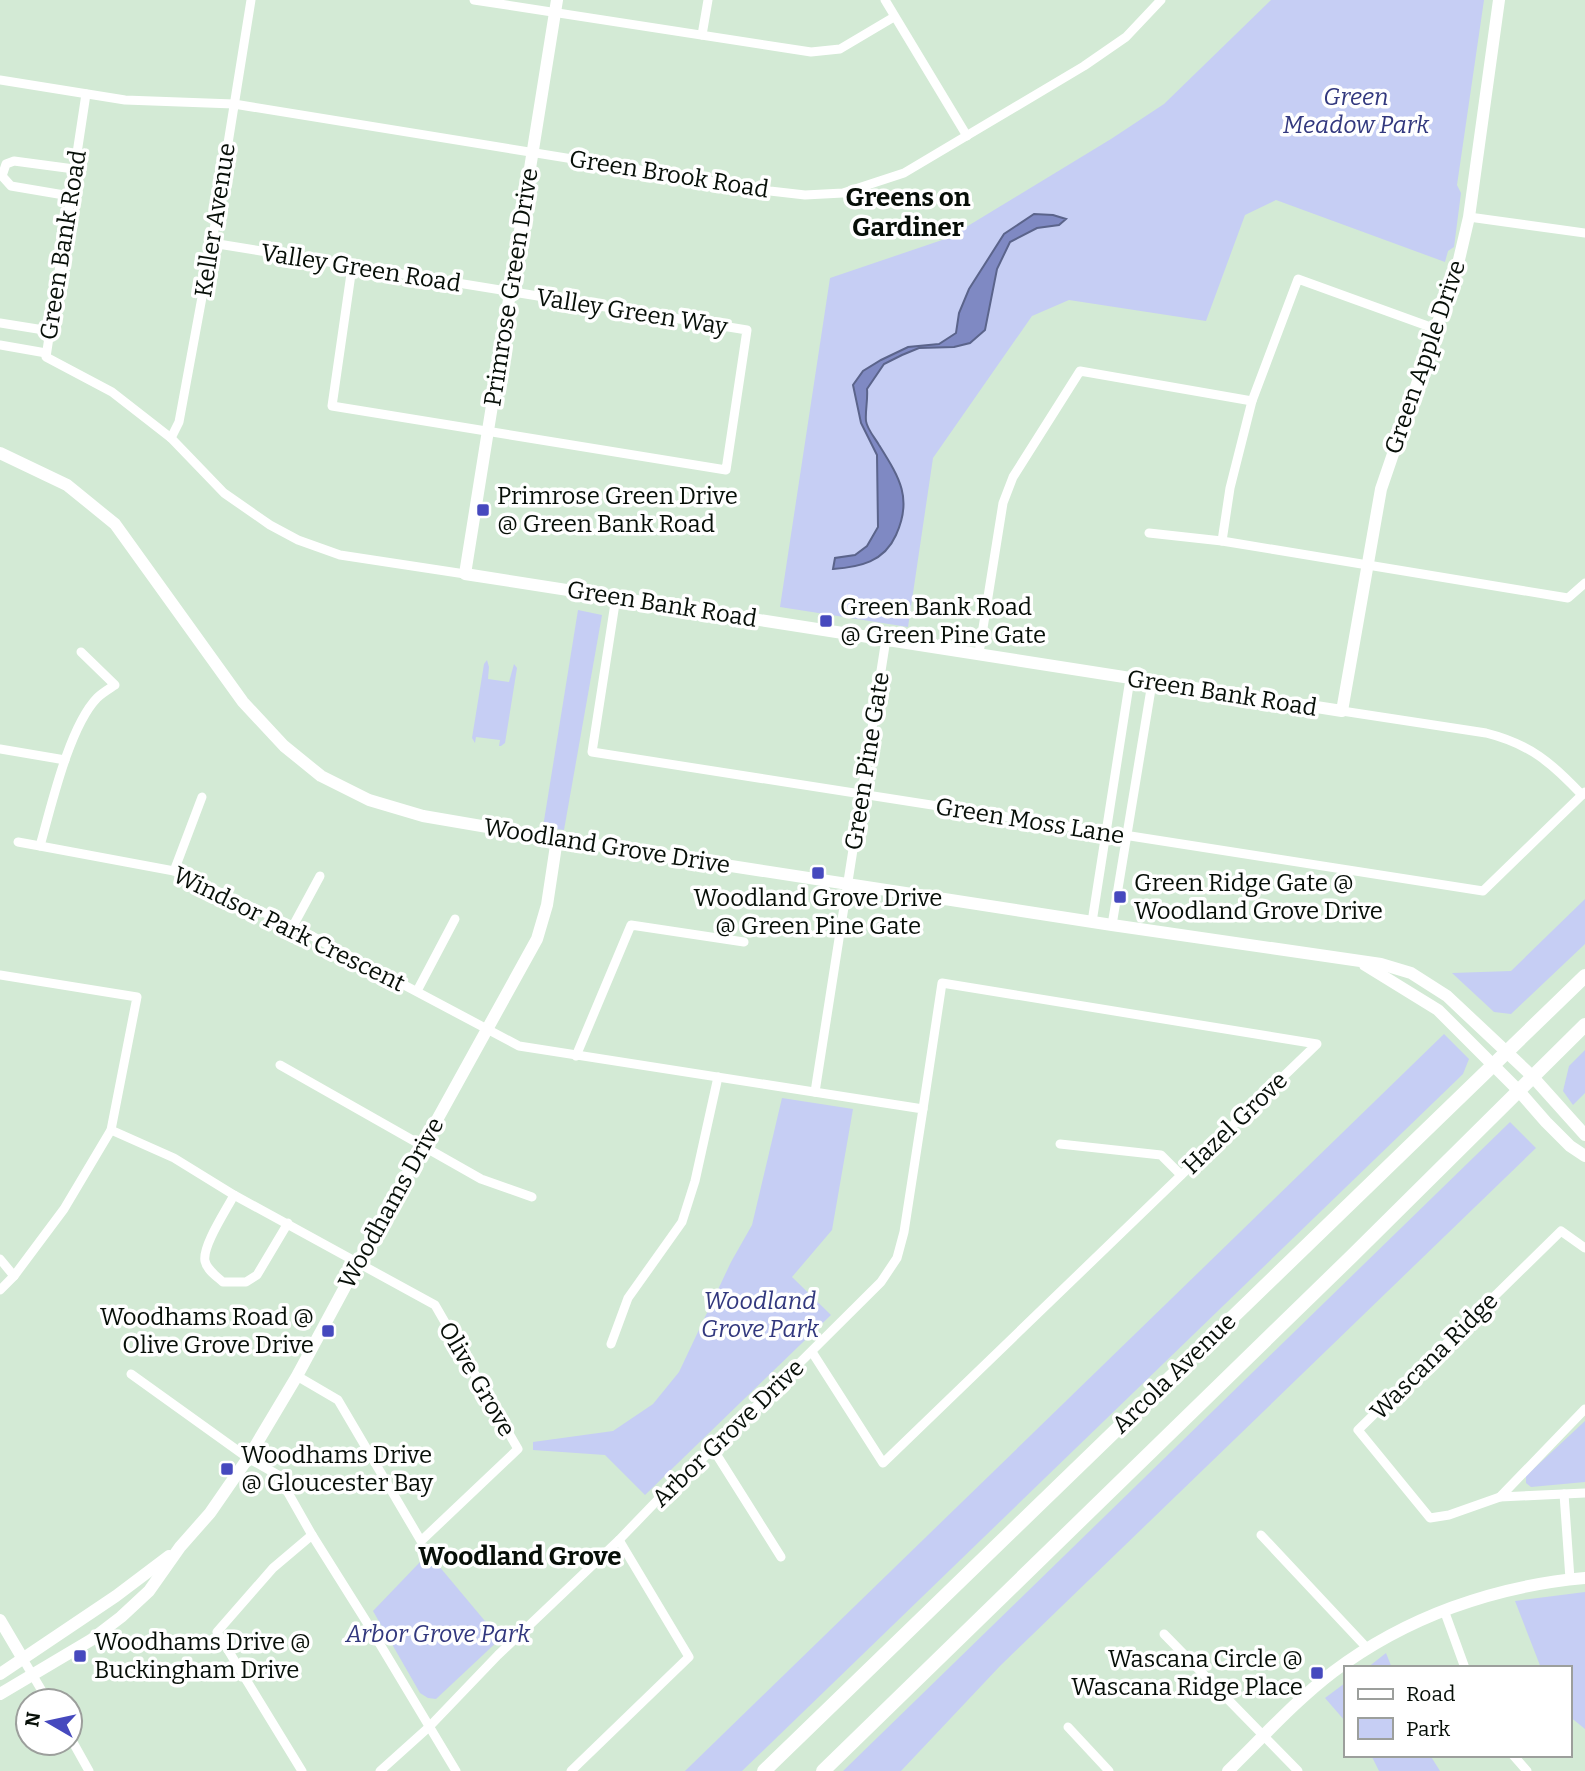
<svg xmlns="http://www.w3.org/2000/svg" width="1585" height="1771" viewBox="0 0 1585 1771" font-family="Bitter,serif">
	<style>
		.green { fill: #c6cef4 }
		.water { fill: #7f89c3; stroke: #5b648b; stroke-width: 2 }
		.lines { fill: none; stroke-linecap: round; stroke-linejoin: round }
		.street { stroke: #fff; stroke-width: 9 }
		.secondary { stroke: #fff; stroke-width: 12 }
		.primary { stroke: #fff; stroke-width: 14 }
		.poi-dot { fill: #4649be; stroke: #fff; stroke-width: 2.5 }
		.labels { text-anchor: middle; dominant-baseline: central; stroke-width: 7; stroke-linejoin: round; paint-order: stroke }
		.park-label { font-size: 24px; font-style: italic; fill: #32387e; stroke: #fff }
		.street-label { font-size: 24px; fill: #070f08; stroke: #fff }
		.poi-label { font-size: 24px; fill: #070f08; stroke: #fff; text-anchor: start }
		.neighbourhood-label { font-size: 26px; font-weight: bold; fill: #070f08; stroke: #fff }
	</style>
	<rect width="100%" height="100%" fill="#d3ead5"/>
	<!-- green -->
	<g class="green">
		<path d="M1271,0H1484L1457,185L1461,193L1454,247L1448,251L1445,262L1276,200L1245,215L1206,321L1069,300L1032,316L933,458L908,627L780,607L830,278L948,238L1111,139L1164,104Z"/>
		<path d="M578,610L602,615L564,830L543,827Z"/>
		<path d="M487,660L489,667L488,679L509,682L514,664L517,668L505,743L501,746H499L500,740L476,737L475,743L472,738L484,664Z"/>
		<path d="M1585,899V944L1511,1014L1494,1012L1452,973L1511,971Z"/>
		<path d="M1444,1034L1469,1059L1463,1074L742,1771H685Z"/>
		<path d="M1585,1050V1093L1573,1105L1563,1091L1569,1066Z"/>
		<path d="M782,1098L853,1109L832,1230L792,1277L831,1315L645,1495L605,1455L533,1450V1442L613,1431L653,1404L679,1372L731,1262L752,1225Z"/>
		<path d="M1510,1122L1536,1148L1000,1666L901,1771H843Z"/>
		<path d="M1585,1421V1482L1531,1487L1526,1483V1476Z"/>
		<path d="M433,1559L500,1639L436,1699L428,1698L420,1693L373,1611L421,1561Z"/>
		<path d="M1585,1592V1729L1569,1716V1668H1541L1515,1601Z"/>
		<path d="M1386,1653L1392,1668H1367Z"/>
		<path d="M1345,1683V1721L1325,1698Z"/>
		<path d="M1371,1755H1430L1440,1771H1379Z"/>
	</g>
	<!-- water -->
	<path class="water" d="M1034,214L1053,215L1066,219L1059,225L1037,228L1010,242L997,269L985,330L970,343L954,347L919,348L902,355L884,364L867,389C868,400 865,411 866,421C867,429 875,438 879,445C899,477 913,498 896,535C884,562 860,567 833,569L835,558L855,555L867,546L878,527L877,455L861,423L853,385L863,371L881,360L908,347L939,344L956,333L959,313L969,289L1004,234Z"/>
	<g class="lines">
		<!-- street -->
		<g class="street">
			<path d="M474,0L811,52L840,49L894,17"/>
			<path d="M885,0L967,136"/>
			<path d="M702,35L708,0"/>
			<path d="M0,80L125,100L234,104L770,191L805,195L843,193L904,173L1084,66L1126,37L1161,0"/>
			<path d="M86,94L46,357L112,392L171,438L224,493L270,525L298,540L340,555L465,574"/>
			<path d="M70,196L11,186L2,176L6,164L14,161L74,169"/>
			<path d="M1469,217L1585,233"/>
			<path d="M212,243L747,330L726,470L332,406L352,267"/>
			<path d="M0,323L50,331"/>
			<path d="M0,345L46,353"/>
			<path d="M171,438L179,422L212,243L251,0"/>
			<path d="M1149,533L1222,541L1568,598L1585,583"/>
			<path d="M1222,541L1230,488L1252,401L1298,279L1436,329"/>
			<path d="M616,597L592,752L1483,891L1585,792"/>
			<path d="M81,652L115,685C109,689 102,693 97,698C69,727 51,807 40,846L174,871L293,926L519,1046L923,1109L904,1232L897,1258L881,1282L713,1449L672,1485L619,1540L498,1655L429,1727L380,1771"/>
			<path d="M979,653L1003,503L1013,477L1080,371L1252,401"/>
			<path d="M1342,711L1486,733C1530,744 1552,763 1582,795"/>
			<path d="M0,749L65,760"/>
			<path d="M18,842L40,846"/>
			<path d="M174,871L202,797"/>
			<path d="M1092,922L1130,679"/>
			<path d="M1112,925L1152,683"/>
			<path d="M293,926L320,876"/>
			<path d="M0,975L137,997L111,1130L64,1209L14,1276L0,1290"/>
			<path d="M417,991L455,919"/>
			<path d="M576,1056L631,925L744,942"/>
			<path d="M280,1065L481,1179L532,1197"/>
			<path d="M815,1092L886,639"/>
			<path d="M111,1130L174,1158L234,1195L435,1305L518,1449L421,1541L338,1400L297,1376"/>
			<path d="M1060,1144L1161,1155L1181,1175"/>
			<path d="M234,1195C227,1209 202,1246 205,1261C207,1270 216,1276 223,1282H246L257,1275L288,1223"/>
			<path d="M1585,1248L1561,1231L1358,1430L1430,1518L1449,1515L1500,1497L1585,1493"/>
			<path d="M0,1259L14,1276"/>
			<path d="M611,1344L628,1298L682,1222L695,1181L718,1077"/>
			<path d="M812,1352L883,1463L1317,1044L942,983L923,1109"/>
			<path d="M131,1374L248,1458L278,1475L312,1535L366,1621L456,1771"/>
			<path d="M713,1449L781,1557"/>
			<path d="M1564,1494L1570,1579"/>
			<path d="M1500,1497L1585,1409"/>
			<path d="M1261,1535L1367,1648"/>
			<path d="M1444,1610L1465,1668"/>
			<path d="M1164,1634L1298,1771"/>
			<path d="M23,1659L48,1701"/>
			<path d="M1068,1727L1109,1771"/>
			<path d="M70,1737L89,1771"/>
			<path d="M1513,1755L1527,1771"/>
			<path d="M302,1771L217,1632L273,1568L312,1535"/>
			<path d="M571,1771L689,1657L619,1540"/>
		</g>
		<!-- secondary -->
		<g class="secondary">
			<path d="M557,0L465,574L1342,711L1381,489L1458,264L1469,217L1499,0"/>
			<path d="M0,453L67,485L115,524L243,702L284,746L321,776L369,800L423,816L557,839L1112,925L1381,964L1411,973L1447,996L1532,1076L1585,1135"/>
			<path d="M1365,965L1438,1010L1518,1090L1546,1122L1570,1146L1585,1156"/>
			<path d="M0,1620L23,1659"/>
			<path d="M0,1674L116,1596L169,1556"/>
			<path d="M0,1694L91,1640L121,1617L149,1591L180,1547L210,1513L248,1458L297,1376L359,1261L537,939L547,905L557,839"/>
			<path d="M1228,1771C1262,1738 1295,1701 1333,1672C1406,1617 1494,1586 1585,1578"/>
		</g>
		<!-- primary -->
		<g class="primary">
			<path d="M764,1771L1585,976"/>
			<path d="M823,1771L1352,1256L1585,1025"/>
		</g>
	</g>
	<!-- markers -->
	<g class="poi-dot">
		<rect x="476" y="503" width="14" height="14" rx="3.5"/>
		<rect x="819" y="614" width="14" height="14" rx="3.5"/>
		<rect x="811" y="866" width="14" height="14" rx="3.5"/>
		<rect x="1113" y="890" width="14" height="14" rx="3.5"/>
		<rect x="321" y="1324" width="14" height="14" rx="3.5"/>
		<rect x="220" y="1462" width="14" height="14" rx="3.5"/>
		<rect x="73" y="1649" width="14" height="14" rx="3.5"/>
		<rect x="1310" y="1666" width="14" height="14" rx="3.5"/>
	</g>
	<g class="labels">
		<!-- park labels -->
		<g class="park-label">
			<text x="1356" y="97">Green<tspan x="1356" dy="28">Meadow Park</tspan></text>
			<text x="760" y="1301">Woodland<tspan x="760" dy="28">Grove Park</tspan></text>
			<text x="438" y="1634">Arbor Grove Park</text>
		</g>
		<!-- street labels -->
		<g class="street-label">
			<text transform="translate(669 174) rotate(9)">Green Brook Road</text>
			<text transform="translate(215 220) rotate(-81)">Keller Avenue</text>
			<text transform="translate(63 245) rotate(-81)">Green Bank Road</text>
			<text transform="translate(361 268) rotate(9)">Valley Green Road</text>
			<text transform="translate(511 287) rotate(-81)">Primrose Green Drive</text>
			<text transform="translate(632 312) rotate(9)">Valley Green Way</text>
			<text transform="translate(1425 357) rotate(-71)">Green Apple Drive</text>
			<text transform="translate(662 604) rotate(9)">Green Bank Road</text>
			<text transform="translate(1222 693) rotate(9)">Green Bank Road</text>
			<text transform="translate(867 761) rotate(-81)">Green Pine Gate</text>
			<text transform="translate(1030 821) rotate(9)">Green Moss Lane</text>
			<text transform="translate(607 846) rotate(9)">Woodland Grove Drive</text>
			<text transform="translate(289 929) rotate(26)">Windsor Park Crescent</text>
			<text transform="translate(1235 1123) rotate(-44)">Hazel Grove</text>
			<text transform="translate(391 1203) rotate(-61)">Woodhams Drive</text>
			<text transform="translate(1434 1356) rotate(-45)">Wascana Ridge</text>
			<text transform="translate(1174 1373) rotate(-44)">Arcola Avenue</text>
			<text transform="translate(477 1379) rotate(60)">Olive Grove</text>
			<text transform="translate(728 1433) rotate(-44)">Arbor Grove Drive</text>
		</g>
		<!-- poi labels -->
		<g class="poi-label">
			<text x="497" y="496">Primrose Green Drive<tspan x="497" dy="28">@ Green Bank Road</tspan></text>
			<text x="840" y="607">Green Bank Road<tspan x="840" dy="28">@ Green Pine Gate</tspan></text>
			<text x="1134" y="883">Green Ridge Gate @<tspan x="1134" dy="28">Woodland Grove Drive</tspan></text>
			<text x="818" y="898" text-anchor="middle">Woodland Grove Drive<tspan x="818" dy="28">@ Green Pine Gate</tspan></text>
			<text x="314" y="1317" text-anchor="end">Woodhams Road @<tspan x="314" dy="28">Olive Grove Drive</tspan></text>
			<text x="241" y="1455">Woodhams Drive<tspan x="241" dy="28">@ Gloucester Bay</tspan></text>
			<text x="94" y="1642">Woodhams Drive @<tspan x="94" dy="28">Buckingham Drive</tspan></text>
			<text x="1303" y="1659" text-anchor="end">Wascana Circle @<tspan x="1303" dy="28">Wascana Ridge Place</tspan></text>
		</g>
		<!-- neighbourhood labels -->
		<g class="neighbourhood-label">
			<text x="908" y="197">Greens on<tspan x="908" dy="30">Gardiner</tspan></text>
			<text x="520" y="1556">Woodland Grove</text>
		</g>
	</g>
	<!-- legend -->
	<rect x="1344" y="1666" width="228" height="91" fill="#ffffff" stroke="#9c9f9c" stroke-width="2"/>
	<rect x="1358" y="1689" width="35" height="10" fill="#ffffff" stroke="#9c9f9c" stroke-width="2"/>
	<text x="1406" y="1701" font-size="21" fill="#070f08">Road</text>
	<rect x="1358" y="1718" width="35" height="21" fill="#c6cef4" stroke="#9c9f9c" stroke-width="2"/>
	<text x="1406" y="1736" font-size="21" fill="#070f08">Park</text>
	<!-- north arrow -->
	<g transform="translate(49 1722) rotate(279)"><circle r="33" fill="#ffffff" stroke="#9c9f9c" stroke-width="2"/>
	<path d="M0-5L12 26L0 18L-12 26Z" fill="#4649be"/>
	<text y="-10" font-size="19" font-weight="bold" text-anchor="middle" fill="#070f08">N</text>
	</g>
</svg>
